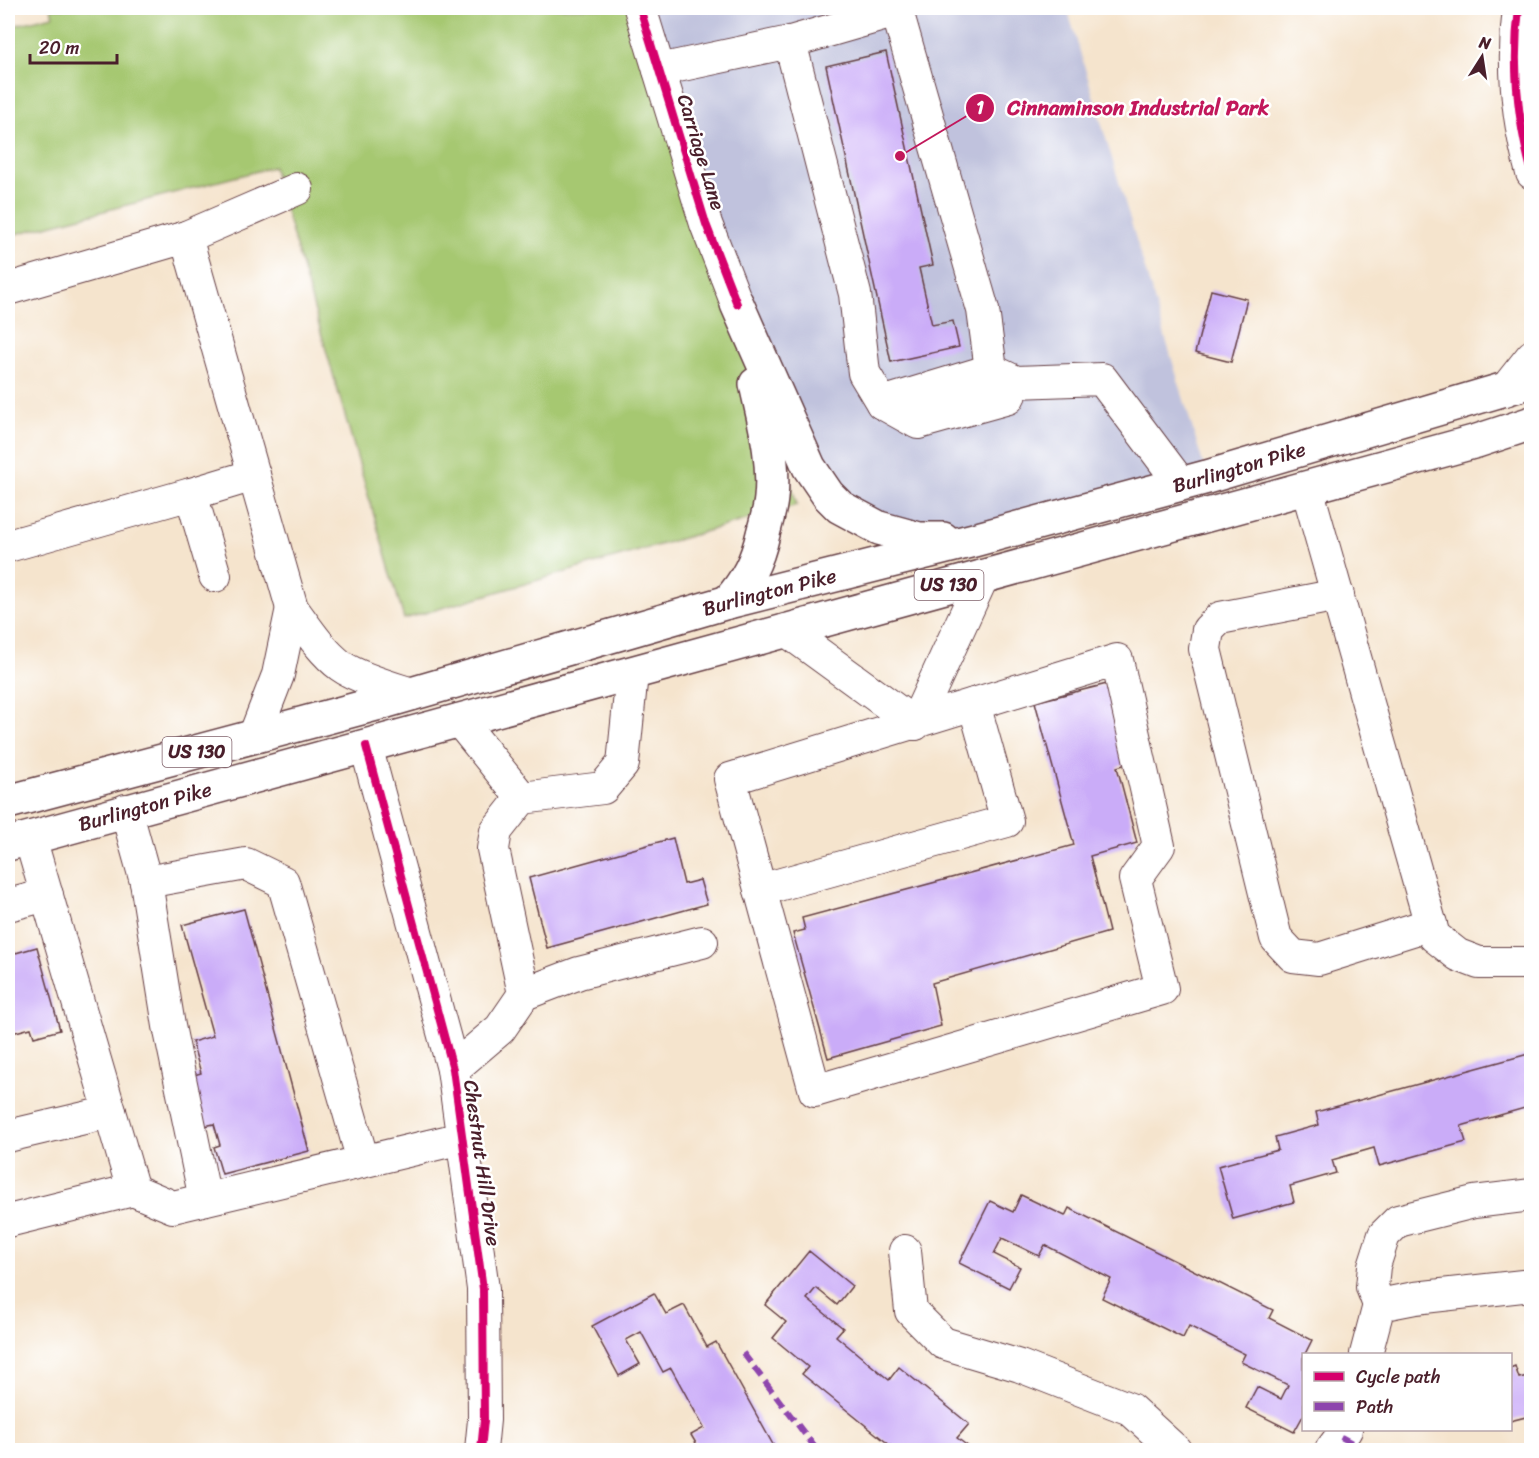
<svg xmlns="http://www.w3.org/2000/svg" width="1539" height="1458" viewBox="0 0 1539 1458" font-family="Sriracha,sans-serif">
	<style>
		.industrial { fill: #c0c2dd }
		.green { fill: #a6c871; stroke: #78744e; stroke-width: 1.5 }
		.building { fill: #caacf8 }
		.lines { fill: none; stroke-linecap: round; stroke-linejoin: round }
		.minor-casing { stroke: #643d43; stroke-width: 34 }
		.highway-casing { stroke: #643d43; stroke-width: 36 }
		.minor { stroke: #fff; stroke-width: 32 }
		.highway { stroke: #fff; stroke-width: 33 }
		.quiet { stroke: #8e44ad; stroke-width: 6; stroke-dasharray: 12 6; stroke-linecap: butt }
		.cycleway-casing { stroke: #fff; stroke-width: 11 }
		.cycleway { stroke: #d6006c; stroke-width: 8 }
		.labels { text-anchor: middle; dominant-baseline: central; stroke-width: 5; stroke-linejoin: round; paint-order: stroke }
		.shield { fill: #fff; stroke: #80626b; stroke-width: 1.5 }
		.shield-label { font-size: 18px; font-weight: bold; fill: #4a1f2b }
		.street-label { font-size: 20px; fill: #4a1f2b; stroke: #fff }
		.leader { fill: none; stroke: #c2185b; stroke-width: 2 }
		.callout-dot { fill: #c2185b; stroke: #fff; stroke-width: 2 }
		.mark-label { font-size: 18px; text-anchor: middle; font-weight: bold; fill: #fff }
		.callout-label { font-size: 21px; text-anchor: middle; font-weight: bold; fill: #c2185b; stroke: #fff; stroke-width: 5; stroke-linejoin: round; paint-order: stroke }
	</style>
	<rect width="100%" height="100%" fill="#fff"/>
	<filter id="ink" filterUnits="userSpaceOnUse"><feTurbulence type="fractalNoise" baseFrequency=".0167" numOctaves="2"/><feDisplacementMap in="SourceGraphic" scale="12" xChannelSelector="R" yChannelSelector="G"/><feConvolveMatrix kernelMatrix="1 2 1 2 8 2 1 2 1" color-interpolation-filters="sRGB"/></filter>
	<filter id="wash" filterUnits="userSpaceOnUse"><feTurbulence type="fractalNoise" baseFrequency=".008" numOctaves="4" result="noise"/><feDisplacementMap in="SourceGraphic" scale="24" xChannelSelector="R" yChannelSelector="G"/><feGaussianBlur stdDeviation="1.35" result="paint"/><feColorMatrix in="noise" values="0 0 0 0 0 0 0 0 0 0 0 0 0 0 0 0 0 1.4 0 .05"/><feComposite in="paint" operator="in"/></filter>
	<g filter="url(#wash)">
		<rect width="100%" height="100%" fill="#f5e4cd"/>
		<!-- industrial -->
		<path class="industrial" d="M643,8H1067L1207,477L919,539L818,482L782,409Z"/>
		<!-- green -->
		<path class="green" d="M51,8H650L797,505L404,619L273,167L8,236V27L53,16Z"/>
		<g id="blocks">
			<!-- building -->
			<g class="building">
				<path d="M886,52L933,265L919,268L932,325L953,321L959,347L891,362L826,66Z"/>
				<path d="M1211,290L1247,299L1231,362L1195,353Z"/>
				<path d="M1111,683L1133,762L1117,767L1137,843L1090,856L1109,932L932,983L941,1026L828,1058L793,933L805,930L802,918L1074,845L1035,702Z"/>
				<path d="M673,838L684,884L700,880L707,904L547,948L529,878Z"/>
				<path d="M244,909L309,1151L222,1174L214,1147L220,1145L214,1124L200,1127L187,1077L201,1073L192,1042L213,1036L182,925Z"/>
				<path d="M10,947L12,954L37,947L60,1030L34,1037L31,1028L8,1034V948Z"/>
				<path d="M1532,1053V1106L1461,1126L1466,1142L1379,1166L1374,1148L1332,1160L1336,1173L1290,1186L1294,1202L1233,1219L1218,1166L1278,1150L1275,1137L1319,1125L1316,1112Z"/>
				<path d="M1021,1195L1065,1216L1069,1208L1273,1310L1269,1318L1312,1340L1303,1358L1304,1414L1294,1432L1246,1408L1257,1387L1281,1399L1288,1385L1241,1362L1245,1354L1189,1326L1183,1338L1102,1298L1111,1279L1045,1245L1039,1256L1002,1238L994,1254L1020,1267L1009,1288L959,1263L990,1201L1013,1212Z"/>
				<path d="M809,1251L852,1286L837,1305L816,1288L807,1299L843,1328L836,1336L889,1380L899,1367L969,1424L957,1438L973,1450H896L802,1374L808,1367L773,1338L786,1322L765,1305Z"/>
				<path d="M654,1293L666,1314L684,1305L707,1347L716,1342L776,1450H700L691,1435L704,1428L671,1368L663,1372L641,1332L626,1340L640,1364L619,1376L592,1326Z"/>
				<path d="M1515,1366L1519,1378L1532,1375V1433L1526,1417L1510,1421V1368Z"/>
			</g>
		</g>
	</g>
	<g filter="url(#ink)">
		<use href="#blocks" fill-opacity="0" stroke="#643d43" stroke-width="1.5"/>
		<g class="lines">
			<defs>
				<g id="minor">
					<path d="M640,8L706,224L737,304"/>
					<path d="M1519,8C1512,63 1517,119 1532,173"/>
					<path d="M790,42L897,11L983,310L991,370"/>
					<path d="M659,70L790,42L855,294L864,373L882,403L991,370L1016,382L1102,379L1181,484"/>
					<path d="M186,237L297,189"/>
					<path d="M8,289L186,237L292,608C306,627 321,651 341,666C356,677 393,688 412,694"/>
					<path d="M1505,390L1532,356"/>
					<path d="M882,403L918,423L1008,398L1016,382"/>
					<path d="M1307,488L1434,936L1458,955L1479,963H1532"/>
					<path d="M191,494L254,475"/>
					<path d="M8,546L191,494L215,576"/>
					<path d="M1338,595L1220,618L1208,630L1205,649L1276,938L1293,956L1319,959L1431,924"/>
					<path d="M786,630L915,724"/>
					<path d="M1117,660L1159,846L1135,879L1162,989L815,1091L730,779Z"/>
					<path d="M459,720L522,798"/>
					<path d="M915,724L983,576"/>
					<path d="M254,737L278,675L292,608"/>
					<path d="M366,746L453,1069L483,1289L484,1420L481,1450"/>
					<path d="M126,810L146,882L246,864L283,882L363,1161"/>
					<path d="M146,882L169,1026L205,1199"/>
					<path d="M760,890L1007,821L974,704"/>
					<path d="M8,905L47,895"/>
					<path d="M524,994L493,849L496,831L522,798L603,788L623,764L632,673"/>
					<path d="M453,1069L500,1029L524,994L579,973L702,942"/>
					<path d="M8,1136L110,1112"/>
					<path d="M133,1190L173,1207L462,1138"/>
					<path d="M8,1221L133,1190L30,838"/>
					<path d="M905,1251L911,1311L943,1343L1020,1366L1130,1409L1175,1450"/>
					<path d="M1379,1305L1372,1287L1374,1266L1384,1235L1398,1221L1474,1202L1532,1195"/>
					<path d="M1366,1354L1379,1305L1415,1298L1532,1285"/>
					<path d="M1331,1450L1346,1430"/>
				</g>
				<g id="highway">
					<path d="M737,304L809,467L828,495L840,507L879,528L919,539H943"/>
					<path d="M728,602C747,581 757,561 763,534C766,522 770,510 771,498C775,460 764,421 756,384"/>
					<path id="s1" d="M8,802L387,701L728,602L974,540L1207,477L1532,381"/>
					<path id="s2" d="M8,844L1477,441L1532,423"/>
				</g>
			</defs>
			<!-- minor casing -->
			<use href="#minor" class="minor-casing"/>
			<!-- highway casing -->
			<use href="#highway" class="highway-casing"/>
			<!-- minor -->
			<use href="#minor" class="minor"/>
			<!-- highway -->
			<use href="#highway" class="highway"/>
			<!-- quiet -->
			<g class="quiet">
				<path d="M743,1353L817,1450"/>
				<path d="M1341,1437L1365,1450"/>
			</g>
			<defs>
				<g id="cycleway">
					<path d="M640,8L706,224L737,304"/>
					<path d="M1519,8C1512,63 1517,119 1532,173"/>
					<path d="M366,746L453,1069L483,1289L484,1420L481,1450"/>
				</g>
			</defs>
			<!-- cycleway casing -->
			<use href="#cycleway" class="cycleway-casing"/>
			<!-- cycleway -->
			<use href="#cycleway" class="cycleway"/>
		</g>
	</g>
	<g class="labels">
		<!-- shield labels -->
		<g class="shield">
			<rect x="914.5" y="570" width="69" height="30" rx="4.5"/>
			<rect x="162.5" y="737" width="69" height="30" rx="4.5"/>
		</g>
		<g class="shield-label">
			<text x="949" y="585">US 130</text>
			<text x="197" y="752">US 130</text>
		</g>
		<!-- street labels -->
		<g class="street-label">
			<text transform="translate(701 152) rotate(73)">Carriage Lane</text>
			<text stroke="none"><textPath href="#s1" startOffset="1276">Burlington Pike</textPath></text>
			<text stroke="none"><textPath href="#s1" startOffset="790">Burlington Pike</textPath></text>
			<text stroke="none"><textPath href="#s2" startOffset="142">Burlington Pike</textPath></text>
			<text transform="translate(482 1163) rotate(82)">Chestnut Hill Drive</text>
		</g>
	</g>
	<!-- callouts -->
	<path class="leader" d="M900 156L980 108"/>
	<g class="callout-dot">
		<circle cx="900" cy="156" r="6"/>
		<circle cx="980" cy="108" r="15"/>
	</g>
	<g class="mark-label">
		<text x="980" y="114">1</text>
	</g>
	<g class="callout-label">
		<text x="1138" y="115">Cinnaminson Industrial Park</text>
	</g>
	<!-- margin -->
	<rect width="1539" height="1458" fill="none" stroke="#fff" stroke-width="30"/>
	<!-- legend -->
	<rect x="1302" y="1353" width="210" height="78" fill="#ffffff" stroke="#b7a5aa" stroke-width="1.5"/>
	<rect x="1314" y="1372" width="30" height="9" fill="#d6006c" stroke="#b7a5aa" stroke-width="1.5"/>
	<text x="1356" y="1383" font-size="18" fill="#4a1f2b">Cycle path</text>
	<rect x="1314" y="1402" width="30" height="9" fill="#8e44ad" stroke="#b7a5aa" stroke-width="1.5"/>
	<text x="1356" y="1413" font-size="18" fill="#4a1f2b">Path</text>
	<!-- north arrow -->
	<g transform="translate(1482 57) rotate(12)" stroke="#ffffff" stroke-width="4.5" paint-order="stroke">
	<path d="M0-4.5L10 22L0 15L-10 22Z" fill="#4a1f2b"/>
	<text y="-9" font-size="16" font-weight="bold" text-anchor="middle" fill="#4a1f2b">N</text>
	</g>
	<!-- scale -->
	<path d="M30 54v9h87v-9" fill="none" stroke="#4a1f2b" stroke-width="3"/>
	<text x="39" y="54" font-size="18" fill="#4a1f2b" stroke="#ffffff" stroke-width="4.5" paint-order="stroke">20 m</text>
</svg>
